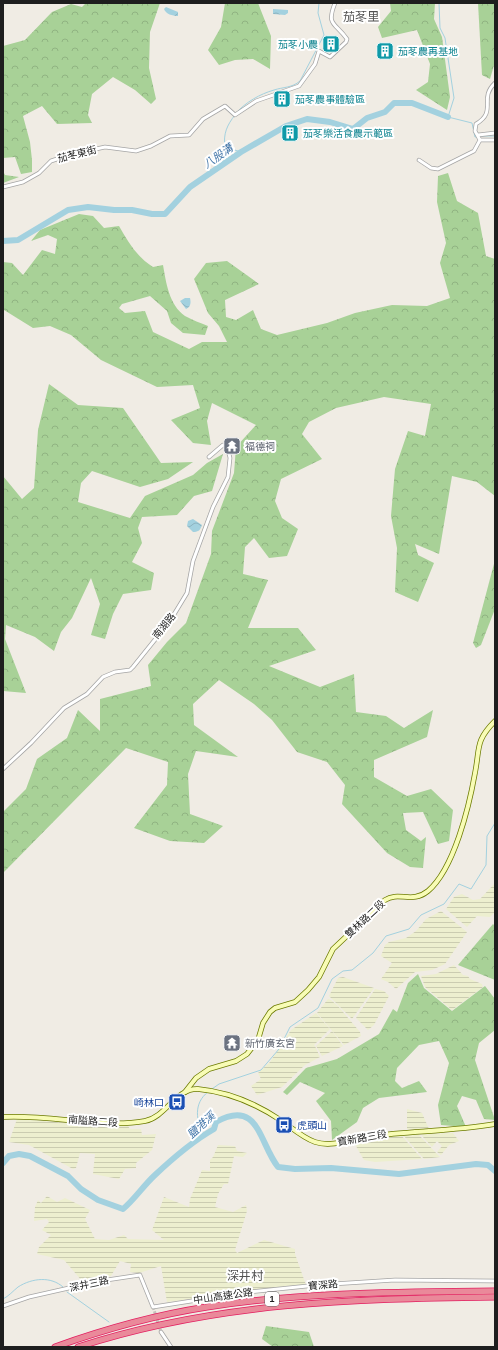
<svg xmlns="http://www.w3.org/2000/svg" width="498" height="1350" viewBox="0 0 498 1350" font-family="Helvetica,'Noto Sans TC',sans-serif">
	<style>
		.farmland { fill: url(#farmland-rules) }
		.forest { fill: url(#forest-crowns) }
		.water { fill: url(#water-waves) }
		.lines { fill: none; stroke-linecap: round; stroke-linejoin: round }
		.stream { stroke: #a3d1df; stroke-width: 1 }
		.river { stroke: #a3d1df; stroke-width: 6 }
		.street-tunnel { stroke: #c6c3bc; stroke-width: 3; stroke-dasharray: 3 1.5; stroke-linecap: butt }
		.street-casing { stroke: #a5a5a5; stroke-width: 4.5 }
		.secondary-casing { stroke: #6c7b00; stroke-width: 5.5 }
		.highway-casing { stroke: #e21d5f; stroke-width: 7 }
		.street { stroke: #fff; stroke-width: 3 }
		.secondary { stroke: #f8fcb6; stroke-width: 4 }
		.highway { stroke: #ea899a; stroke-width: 5.5 }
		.labels { text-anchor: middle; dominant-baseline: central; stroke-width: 4; stroke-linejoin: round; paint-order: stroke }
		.shield { fill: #fff; stroke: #626262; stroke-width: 1 }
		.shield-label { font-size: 9px; font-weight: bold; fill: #1e1e1e }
		.culture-label { font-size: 10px; fill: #0d838f; stroke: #fff; text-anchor: start }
		.street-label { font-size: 10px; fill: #1e1e1e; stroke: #fff }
		.worship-label { font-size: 10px; fill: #5b616d; stroke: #fff; text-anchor: start }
		.transit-label { font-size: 10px; fill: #164399; stroke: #fff; text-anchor: end }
		.water-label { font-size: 11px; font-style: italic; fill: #47a; stroke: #fff }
		.quarter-label { font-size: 12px; fill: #515151; stroke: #fff }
	</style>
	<defs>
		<pattern id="farmland-rules" width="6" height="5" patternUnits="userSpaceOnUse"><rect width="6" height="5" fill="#edefcf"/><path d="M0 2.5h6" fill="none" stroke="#cbccb1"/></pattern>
		<pattern id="forest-crowns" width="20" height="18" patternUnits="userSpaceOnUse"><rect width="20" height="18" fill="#a8d197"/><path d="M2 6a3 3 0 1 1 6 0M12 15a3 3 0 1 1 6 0" fill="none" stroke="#90b382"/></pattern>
		<pattern id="water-waves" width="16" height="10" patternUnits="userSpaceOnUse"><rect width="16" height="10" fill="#a3d1df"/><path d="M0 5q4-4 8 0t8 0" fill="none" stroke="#8cb3bf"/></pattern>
	</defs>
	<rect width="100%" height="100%" fill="#f0ece4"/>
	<!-- farmland -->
	<g class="farmland">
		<path d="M495,883V912L490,917L477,916L467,927L446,909L454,897L459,895L462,894L473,900L480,899Z"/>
		<path d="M441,911L467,932L445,964L432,970L415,972L396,989L388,982L381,979L392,963L381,956L385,945L389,942L406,938L416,931L426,919Z"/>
		<path d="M454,965L463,975L468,976L470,979L482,984L483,987L452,1010L425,987L421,976L436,974Z"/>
		<path d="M343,977L374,988L352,1019L329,996L338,978Z"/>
		<path d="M375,989L384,991L389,996L374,1025L368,1030L356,1018Z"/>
		<path d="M328,999L331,1000L338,1006L360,1032L361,1036L344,1045L317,1013Z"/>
		<path d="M316,1013L330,1029L314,1045L301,1032L315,1046L320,1057L305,1065L282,1087L257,1095L251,1086L261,1079L258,1073L270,1062L291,1030Z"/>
		<path d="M332,1031L343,1046L322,1056L316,1046Z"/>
		<path d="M407,1109L422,1113L429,1129H407Z"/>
		<path d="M17,1119L110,1126H128L130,1129H141L142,1135L156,1134L152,1150L136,1163V1168L125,1169L119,1179L93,1174L95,1154L80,1153L76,1168L73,1169L29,1145L9,1142Z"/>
		<path d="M453,1133L459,1141L449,1145L441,1155L437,1152L442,1146L437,1141L432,1147L422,1136L423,1134Z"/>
		<path d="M418,1134L440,1157L424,1159L403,1135Z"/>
		<path d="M401,1135L422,1159L375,1162L364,1160L353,1141Z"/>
		<path d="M218,1145L235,1146L237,1151L247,1153L243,1157L234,1156L228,1184H224L218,1194L215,1207L233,1212L246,1205L247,1211L235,1250L237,1253L264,1240L295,1249V1254L306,1285L167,1302L161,1266L139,1273L130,1272L131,1264L120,1261L111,1276L82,1281L64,1260L37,1254L39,1247L51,1235L42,1230L49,1222L47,1219L34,1221L35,1207L38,1200L41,1203L47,1196L57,1202L65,1198L90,1210L85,1219L95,1239L109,1240L124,1235L128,1239L164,1240L152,1230L164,1197L189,1207L190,1199L202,1170L210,1171V1160L213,1157Z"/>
	</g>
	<!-- forest -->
	<g class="forest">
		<path d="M86,3H160L150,32L149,68L156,99L151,104L135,90L113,77L92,94L88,115L92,123L57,124L42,106L23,116L30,142L32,160V172L21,174L15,157L3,158V46L25,40L52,12L71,4L82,7Z"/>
		<path d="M225,3H258L271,36L270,69L253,59L235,60L219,65L208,50L221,27Z"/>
		<path d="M390,3H435L434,19L442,37L450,97L447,110L416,90L428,82L430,64L417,30L382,38L378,27L391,11Z"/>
		<path d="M478,3H495V62L490,79L482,75Z"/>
		<path d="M3,171L5,175L19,177L3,183Z"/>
		<path d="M448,173L457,201L478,213L486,256L495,259V496L477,482L452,476L439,554L415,544L418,555L434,563L418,602L395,592L397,548L391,516L395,469L408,431L425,436L431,404L384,397L336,408L309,422L302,434L322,459L281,479L275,501L282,518L298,529L287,556L269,558L254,538L245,547L243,574L268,580L248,628H298L316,650L269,666L320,687L354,674L356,712L386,716L404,728L433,710L427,737L374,760V777L407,796L431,789L453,810L449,841L438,844L423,812L403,813L406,830L421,841L426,837L423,868L410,867L387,853L342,804L345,785L327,762L297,752L272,720L254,704L219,680L193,704L194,725L238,757L196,751L188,774L190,814L223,826L204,843L170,841L134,828L167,785L168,762L126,748L3,873V812L26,789L37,759L67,738L78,710L100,731V699L151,686L148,665L167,642L186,623L211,554L212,531L234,473L236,447L256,425L212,403L207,421L211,445L193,443L171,420L200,408L193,385L157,387L101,360L71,335L50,326L33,328L4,310L3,262L12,263L23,275L42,250L55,254L57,239L48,235L31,241L40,230L79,214L93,216L104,228L119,226C128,242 137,257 153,267L163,265C166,282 169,305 185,316C192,320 201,323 208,326L205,335L183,333L171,323L167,311L150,296L122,304L119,308L125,313L145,311L153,332L189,349L202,342H227L219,326L208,313L194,279L206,263L227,261L259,284L225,300L226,317L236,320L253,310L261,329L277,335L327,323L355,313L392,305L427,306L450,298L440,263L446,243L437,202L438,176Z"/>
		<path d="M49,384L78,405L123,408L161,463L193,462L168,479L140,487L92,471L81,483L78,502L130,518L145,496L193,475L207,463L223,454L212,491L194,496L177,515L142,517L138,528L142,543L132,562L154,573L151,590L123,594L113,614L105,639L91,635L100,604L91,578L72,618L61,632L54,651L35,637L6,625L5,639L26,693L3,691V476L22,499L34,488L38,430Z"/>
		<path d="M495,560V609L481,645L476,648L473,643Z"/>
		<path d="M493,924L495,926V980L458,965Z"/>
		<path d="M418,974L424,988L452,1011L485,986L495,999V1030L479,1043L475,1060L495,1120L484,1119L476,1100L462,1096L457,1106L466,1127L441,1125L438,1105L449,1063L439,1041L419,1045L397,1068L395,1081L402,1088L419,1081L427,1092L379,1098L363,1108L357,1122L332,1140L331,1121L316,1101L325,1093L300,1082L287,1095L283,1092L306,1068L337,1059L379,1034L393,1009L397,1012L408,983Z"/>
		<path d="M266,1326L309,1332L314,1347H273L262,1339Z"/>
	</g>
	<!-- water -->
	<g class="water">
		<path d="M166,7L178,12V16C172,16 166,14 164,9Z"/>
		<path d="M273,9L288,10V13L285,15L273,14Z"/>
		<path d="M185,298H190C191,302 191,307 186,309L180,301Z"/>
		<path d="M193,519L202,525C200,530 199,532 193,532L187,526L188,521Z"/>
	</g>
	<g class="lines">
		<!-- stream -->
		<g class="stream">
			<path d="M439,3L440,28L445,38L454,98L448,117L472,123L475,137H476"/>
			<path d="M236,113C246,102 260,94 274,90C283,87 292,88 300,81L324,35L318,13L319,3"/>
			<path d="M235,115C227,125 223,134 225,147L241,152"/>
			<path d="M479,136H495"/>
			<path d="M212,1089L219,1084L261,1070L279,1049L290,1027L318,1008L332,979L343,971L352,970L373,953L386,936L409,929L421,915L444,904L459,884L471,889L486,865L487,836L495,823"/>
			<path d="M204,1135C196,1122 193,1103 208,1092"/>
			<path d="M67,1292L109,1322"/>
			<path d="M3,1299C9,1296 13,1291 18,1287C32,1278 51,1276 63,1287"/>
		</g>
		<!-- river -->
		<g class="river">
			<path d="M3,241L18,240L68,210L88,207L114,210H132L152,214H165L190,187L241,152L286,126L307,119L330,122L353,129L367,118L385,112L394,103H412L448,117"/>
			<path d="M3,1163L9,1156L19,1154L30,1156L68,1176L81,1189L98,1200L123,1209C135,1199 143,1186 155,1175C172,1159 193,1141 214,1129L216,1122C259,1098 259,1143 278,1167L295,1169L331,1168L399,1174L476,1164L488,1165L495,1171"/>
		</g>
		<!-- street-tunnel -->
		<path class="street-tunnel" d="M153,1307L161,1332"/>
		<defs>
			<g id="street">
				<path d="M478,135L495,133"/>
				<path d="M480,140H495"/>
				<path d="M419,160L431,168L438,169L474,151L480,140L475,131L476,124C498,111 478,99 495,83"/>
				<path d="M3,187L23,182L39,173L51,161L69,155L105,147L136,151L151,146L170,136L189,135L203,119L225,106L235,115L256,101L299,86L315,64L319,51L330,57L346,42L347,39C335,22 326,26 335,3"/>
				<path d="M3,769L31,743L64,708L87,694L103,677L115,672L130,670L133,667L170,621L187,593L193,561L213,507L228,477L230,458L227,445H223L209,457"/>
				<path d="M3,1306L29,1297L100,1281L140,1275L153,1307L249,1292L317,1285L395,1280L495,1281"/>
				<path d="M161,1332L171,1347"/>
			</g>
			<g id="secondary">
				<path d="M185,1092L196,1078L209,1069L236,1061L247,1054L258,1040L263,1023L270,1012L275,1008L295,1002L308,990L319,977L333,949L385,900C399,891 412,904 428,891C454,869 469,807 475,773C480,748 475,741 495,721"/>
				<path d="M3,1117C49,1114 102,1129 145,1121C166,1117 176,1088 198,1089C229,1092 257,1104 282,1121C292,1128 303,1138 315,1142C333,1148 354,1138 372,1136C413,1131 454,1131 495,1124"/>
			</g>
			<g id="highway">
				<path d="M55,1347C105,1329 155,1315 207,1307C302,1292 399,1292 495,1291"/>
				<path d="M78,1347C216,1302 352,1299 495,1297"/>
			</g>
		</defs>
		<!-- street casing -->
		<use href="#street" class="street-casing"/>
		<!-- secondary casing -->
		<use href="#secondary" class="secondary-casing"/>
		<!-- highway casing -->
		<use href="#highway" class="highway-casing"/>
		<!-- street -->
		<use href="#street" class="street"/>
		<!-- secondary -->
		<use href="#secondary" class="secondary"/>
		<!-- highway -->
		<use href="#highway" class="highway"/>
	</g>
	<!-- icons -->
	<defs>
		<symbol id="building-square" viewBox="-11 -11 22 22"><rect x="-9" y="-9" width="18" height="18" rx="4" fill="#0f9aa8" stroke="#fff"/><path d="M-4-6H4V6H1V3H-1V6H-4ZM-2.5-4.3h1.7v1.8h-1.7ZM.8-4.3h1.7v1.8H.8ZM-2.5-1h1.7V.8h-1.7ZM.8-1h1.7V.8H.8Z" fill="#fff"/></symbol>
		<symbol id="temple-square" viewBox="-11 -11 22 22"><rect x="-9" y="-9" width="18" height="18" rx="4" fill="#6b7280" stroke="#fff"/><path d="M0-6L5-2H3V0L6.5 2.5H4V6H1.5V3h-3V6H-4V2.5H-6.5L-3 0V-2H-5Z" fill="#fff"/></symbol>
		<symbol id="bus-square" viewBox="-11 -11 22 22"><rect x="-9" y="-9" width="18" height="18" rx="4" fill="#1a4fb4" stroke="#fff"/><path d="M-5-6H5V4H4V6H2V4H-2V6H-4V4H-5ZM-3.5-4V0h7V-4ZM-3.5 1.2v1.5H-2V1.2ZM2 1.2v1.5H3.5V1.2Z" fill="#fff"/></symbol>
	</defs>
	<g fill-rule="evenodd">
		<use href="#building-square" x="321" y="34" width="20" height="20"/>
		<use href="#building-square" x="375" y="41" width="20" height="20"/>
		<use href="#building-square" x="272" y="89" width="20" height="20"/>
		<use href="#building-square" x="280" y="123" width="20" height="20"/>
		<use href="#temple-square" x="222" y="436" width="20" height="20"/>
		<use href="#temple-square" x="222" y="1033" width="20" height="20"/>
		<use href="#bus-square" x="167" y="1092" width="20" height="20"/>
		<use href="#bus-square" x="274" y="1115" width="20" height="20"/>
	</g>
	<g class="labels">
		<!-- shield labels -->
		<rect class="shield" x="265" y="1292" width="14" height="14" rx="3"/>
		<g class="shield-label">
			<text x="272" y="1299">1</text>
		</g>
		<!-- culture labels -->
		<g class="culture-label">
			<text x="318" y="44" text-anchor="end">茄苳小農</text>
			<text x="398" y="51">茄苳農再基地</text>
			<text x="295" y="99">茄苳農事體驗區</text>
			<text x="303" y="133">茄苳樂活食農示範區</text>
		</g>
		<!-- street labels -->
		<g class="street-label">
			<text transform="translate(77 154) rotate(-14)">茄苳東街</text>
			<text transform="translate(164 626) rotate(-51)">南湖路</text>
			<text transform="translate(365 919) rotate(-43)">雙林路二段</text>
			<text transform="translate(93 1121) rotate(4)">南隘路二段</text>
			<text transform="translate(362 1138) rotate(-10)">寶新路三段</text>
			<text transform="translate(89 1284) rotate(-12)">深井三路</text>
			<text transform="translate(323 1285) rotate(-5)">寶深路</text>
			<text transform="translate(223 1296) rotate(-8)">中山高速公路</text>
		</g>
		<!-- worship labels -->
		<g class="worship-label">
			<text x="245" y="446">福德祠</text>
			<text x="245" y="1043">新竹廣玄宮</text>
		</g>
		<!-- transit labels -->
		<g class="transit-label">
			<text x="164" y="1102">崎林口</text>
			<text x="297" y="1125" text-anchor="start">虎頭山</text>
		</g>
		<!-- water labels -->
		<g class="water-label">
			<text transform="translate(218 156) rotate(-35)">八股溝</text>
			<text transform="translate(201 1125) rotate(-42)">鹽港溪</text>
		</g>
		<!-- quarter labels -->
		<g class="quarter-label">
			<text x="361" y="17">茄苳里</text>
			<text x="245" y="1276">深井村</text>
		</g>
	</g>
	<!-- border -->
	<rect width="498" height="1350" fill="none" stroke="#1e1e1e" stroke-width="8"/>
</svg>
